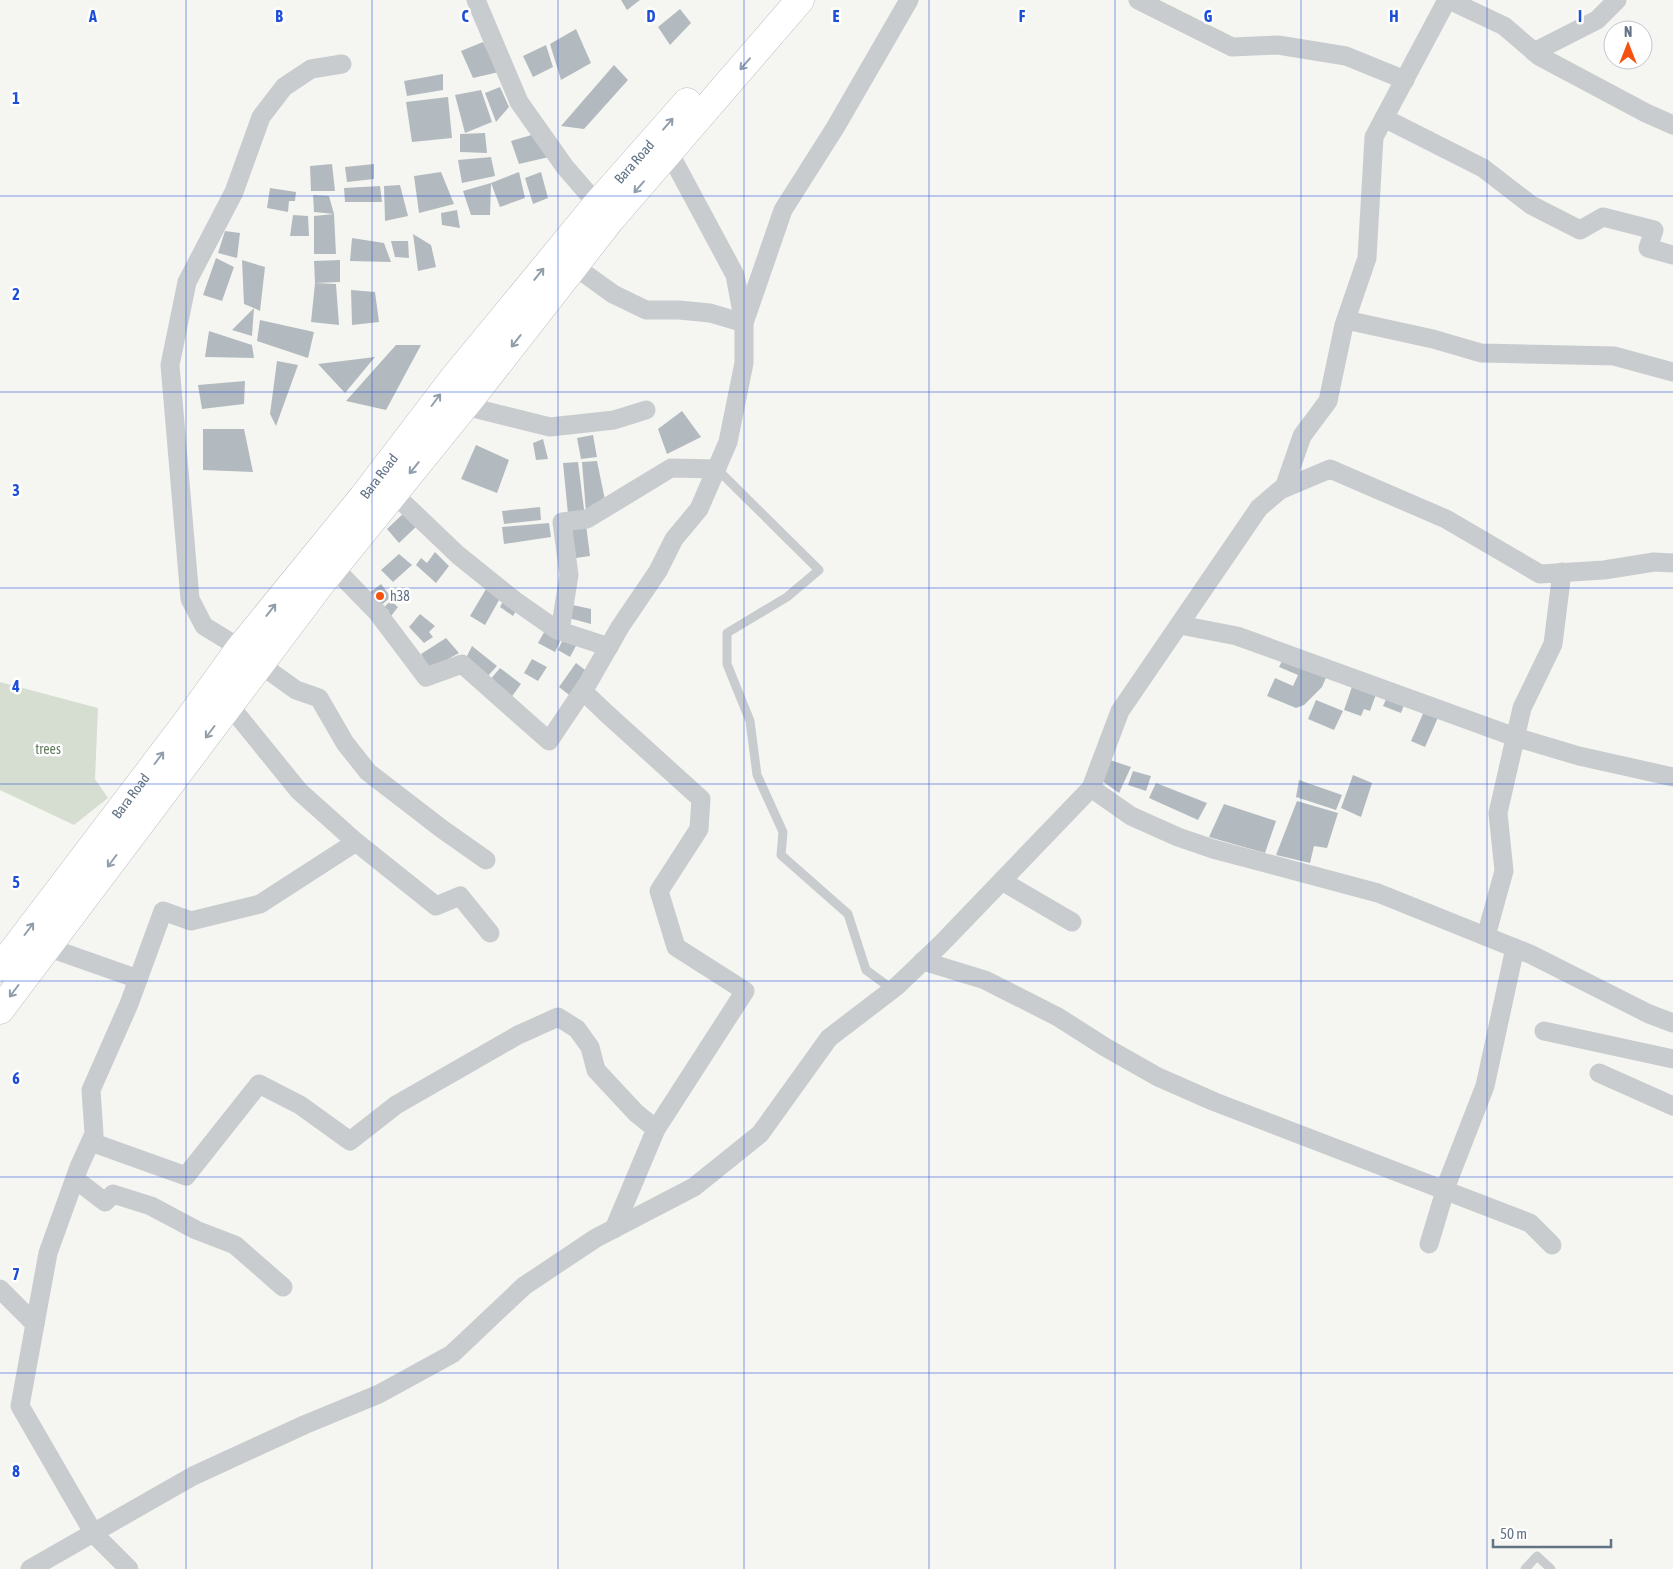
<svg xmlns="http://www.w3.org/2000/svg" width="1673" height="1569" viewBox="0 0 1673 1569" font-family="'Asap Condensed',sans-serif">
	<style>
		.green { fill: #d5ded1 }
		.building { fill: #b3babf }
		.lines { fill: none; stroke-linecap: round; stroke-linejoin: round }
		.primary-casing { stroke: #bbbec2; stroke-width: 29 }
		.service { stroke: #c9cccf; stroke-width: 9 }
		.minor { stroke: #c9cccf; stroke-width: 19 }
		.primary { stroke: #fff; stroke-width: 28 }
		.oneway { stroke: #909daa }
		.grid { fill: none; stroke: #1d4ed8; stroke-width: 1; stroke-opacity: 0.55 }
		.poi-dot { fill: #f55211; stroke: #fff; stroke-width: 2 }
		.labels { text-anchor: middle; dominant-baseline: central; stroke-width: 5; stroke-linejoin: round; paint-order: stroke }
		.street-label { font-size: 14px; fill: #617385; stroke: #fff }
		.poi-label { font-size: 14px; fill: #617385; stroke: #fff; text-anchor: start }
		.park-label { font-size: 14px; fill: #657c61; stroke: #fff }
		.grid-label { font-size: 16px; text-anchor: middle; font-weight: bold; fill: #1d4ed8; stroke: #fff; stroke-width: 5; stroke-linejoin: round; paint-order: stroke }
	</style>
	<rect width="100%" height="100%" fill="#f5f6f1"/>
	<!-- green -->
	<path class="green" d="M0,682L98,708L95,779L108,798L74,825L0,790Z"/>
	<!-- building -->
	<g class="building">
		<path d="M621,0H640L627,10Z"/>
		<path d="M680,9L691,23L670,45L658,27Z"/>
		<path d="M576,29L591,63L561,80L550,44Z"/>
		<path d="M483,42L499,72L473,78L461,51Z"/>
		<path d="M546,45L553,67L533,77L523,56Z"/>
		<path d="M614,65L628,80L584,129L561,126Z"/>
		<path d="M443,74V90L407,96L404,81Z"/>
		<path d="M500,87L509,107L496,122L485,93Z"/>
		<path d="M481,90L492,122L465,133L455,95Z"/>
		<path d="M448,97L452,138L412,142L406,102Z"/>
		<path d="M485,133L487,153L460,152V134Z"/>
		<path d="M535,134L549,157L519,164L511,141Z"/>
		<path d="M491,157L495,176L462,183L458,160Z"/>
		<path d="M332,164L335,191H311L310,166Z"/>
		<path d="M374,164V179L347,182L345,167Z"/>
		<path d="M441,172L454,204L419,213L414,176Z"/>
		<path d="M519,172L525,198L500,207L491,183Z"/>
		<path d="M541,172L548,198L533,204L525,178Z"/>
		<path d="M491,183L490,215H471L463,191Z"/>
		<path d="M400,185L408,216L385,221L384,186Z"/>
		<path d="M380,186L382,202H345L344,188Z"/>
		<path d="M270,188L296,192L295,201H289L288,212L267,208Z"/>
		<path d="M313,195L329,196L334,214L336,254H314V216L334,214L314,212Z"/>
		<path d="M457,210L460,228L442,225L441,213Z"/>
		<path d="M293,215L308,216L309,236H290Z"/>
		<path d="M225,231L240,233L237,258L218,253Z"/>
		<path d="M413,234L431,245L436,267L418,271Z"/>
		<path d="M352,238L384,243L391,262L350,261Z"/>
		<path d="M391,241H408L409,258L395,257Z"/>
		<path d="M216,258L234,267L222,301L203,295Z"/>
		<path d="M242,260L265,267L260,311L254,308L252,336L232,330L254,308L244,304Z"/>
		<path d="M340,260V282L315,283L336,284L339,325L311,322L315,283L314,261Z"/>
		<path d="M351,290L375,292L379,322L352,325Z"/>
		<path d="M260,320L314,332L308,358L257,341Z"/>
		<path d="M209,331L252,345L254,358L205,357Z"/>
		<path d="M396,345H421L386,410L346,401Z"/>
		<path d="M375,357L345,393L318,364Z"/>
		<path d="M277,361L298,365L276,426L270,414Z"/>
		<path d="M245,381L244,404L202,409L198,385Z"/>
		<path d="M682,411L701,437L667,454L658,429Z"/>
		<path d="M203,429H244L253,472L203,470Z"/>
		<path d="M593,435L597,457L581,459L577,438Z"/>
		<path d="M543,439L548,459L536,460L533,443Z"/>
		<path d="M476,445L509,460L497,493L461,479Z"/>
		<path d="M597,461L605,500L586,512L582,462Z"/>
		<path d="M578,462L590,556L576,558L568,514L563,463Z"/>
		<path d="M540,507L541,520L504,524L502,511Z"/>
		<path d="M407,510L420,523L399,543L387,529Z"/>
		<path d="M549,523L551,537L504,544L502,527Z"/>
		<path d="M435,552L449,566L436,583L416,565L421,558L427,563Z"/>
		<path d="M399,554L412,565L393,582L381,570Z"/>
		<path d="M381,584L391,597L379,607L368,594Z"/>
		<path d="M489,584L503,593L485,625L470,616Z"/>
		<path d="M506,596L519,606L513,616L500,607Z"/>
		<path d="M391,601L398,607L388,620L384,616L389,611L384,607Z"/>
		<path d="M568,604L591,609V624L565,617Z"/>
		<path d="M420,614L435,626L429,632L433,637L424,643L409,627Z"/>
		<path d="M547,627L563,635L555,652L538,643Z"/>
		<path d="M564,637L577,644L570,657L558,650Z"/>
		<path d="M446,638L459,653L430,669L421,654Z"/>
		<path d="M472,646L497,666L485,679L464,662Z"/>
		<path d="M1286,653L1328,673L1322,687L1304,705L1296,708L1267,696L1275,678L1293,686L1298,675L1279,667Z"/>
		<path d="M532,659L547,667L538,681L524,673Z"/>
		<path d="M576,663L589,673L573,698L559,687Z"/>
		<path d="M500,668L521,684L510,699L489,681Z"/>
		<path d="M1354,681L1378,689L1370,711L1364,709L1361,716L1344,710Z"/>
		<path d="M1389,693L1406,700L1401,713L1383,706Z"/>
		<path d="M1316,700L1343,711L1334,730L1308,719Z"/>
		<path d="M1426,707L1440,713L1425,747L1411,741Z"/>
		<path d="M1107,759L1131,767L1119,793L1098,778Z"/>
		<path d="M1133,771L1151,776L1146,791L1128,785Z"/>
		<path d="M1353,775L1372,783L1361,817L1341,808Z"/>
		<path d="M1299,780L1342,795L1336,810L1296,797Z"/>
		<path d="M1156,783L1207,803L1198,820L1149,798Z"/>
		<path d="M1297,801L1338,813L1327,848L1314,846L1310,863L1276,855Z"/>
		<path d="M1224,804L1276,821L1265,853L1209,837Z"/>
	</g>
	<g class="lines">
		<defs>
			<g id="primary">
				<path id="s1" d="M0,968L186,723L240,648L363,497L453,379L597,204L687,102"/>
				<path d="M0,1010L319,586L472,397L611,219L800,0"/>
			</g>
		</defs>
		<!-- primary casing -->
		<use href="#primary" class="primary-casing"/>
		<!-- service -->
		<g class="service">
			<path d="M717,469L819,570L787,597L727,633V664L750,721L757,775L783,832L781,855L848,914L866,970L892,989"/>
			<path d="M1525,1569L1537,1556L1551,1569"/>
		</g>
		<!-- minor -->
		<g class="minor">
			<path d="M476,0L519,102L565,167L597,204"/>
			<path d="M1138,0L1232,47L1278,45L1346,56L1405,80"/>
			<path d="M1449,0L1504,26L1539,56L1646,113L1673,125"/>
			<path d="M1534,52L1597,20L1617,0"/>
			<path d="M1384,118L1483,168L1531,205L1580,230L1603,217L1654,230L1648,248L1673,255"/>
			<path d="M566,260L613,294L646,310H679L710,313L744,323L783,210L835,128L909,0"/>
			<path d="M1346,320L1433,339L1481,353L1614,356L1673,372"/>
			<path d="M465,406L550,427L614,420L646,410"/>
			<path d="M1284,488L1302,436L1328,401L1344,325L1367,258L1374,137L1447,0"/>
			<path d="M393,493L458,555L514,600L557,630L609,647"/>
			<path d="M334,568L377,612L426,677L462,664L549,741L588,683L620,627L658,571L674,539L699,509L728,442L744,363V323L735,275L669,152"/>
			<path d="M1180,625L1237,636L1515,737L1579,756L1673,777"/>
			<path d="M560,631L569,575L562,522L587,519L671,468L717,469"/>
			<path d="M240,648L204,626L190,599L170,365L187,282L234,192L261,117L284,87L311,69L342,64"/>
			<path d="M261,665L296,690L319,698L345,743L368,772L442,829L486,860"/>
			<path d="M583,691L606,713L701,799L699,829L659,891L676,947L745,991L656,1129"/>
			<path d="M1091,788L1131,816L1178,837L1213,849L1378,893L1530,954L1649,1014L1673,1023"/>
			<path d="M356,842L436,906L460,896L490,933"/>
			<path d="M1002,881L1072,922"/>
			<path d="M1486,936L1504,871L1498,813L1522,708L1553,644L1562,572"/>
			<path d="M47,947L138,979"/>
			<path d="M923,961L985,980L1058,1017L1105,1047L1158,1077L1215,1102L1530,1223L1552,1245"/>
			<path d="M1544,1031L1673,1059"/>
			<path d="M1599,1073L1673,1106"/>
			<path d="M91,1142L186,1176L259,1084L300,1105L350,1141L396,1105L518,1035L558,1017L577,1029L590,1047L596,1070L636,1113L656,1129L614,1229"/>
			<path d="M75,1179L105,1202L113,1194L151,1206L196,1230L235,1245L283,1287"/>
			<path d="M1429,1244L1448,1181L1485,1086L1515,948"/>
			<path d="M0,1289L35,1324L20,1406L94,1534L129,1569"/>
			<path d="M35,1324L48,1253L79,1167L94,1134L91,1090L129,1004L163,911L191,921L260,904L356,842L299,791L230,706"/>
			<path d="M30,1569L193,1476L304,1425L379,1394L452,1354L524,1286L596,1238L694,1187L760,1134L829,1038L897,986L942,943L1091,788L1120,711L1259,508L1280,490L1330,469L1446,519L1540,574L1604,570L1654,562L1673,563"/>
		</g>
		<!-- primary -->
		<use href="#primary" class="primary"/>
	</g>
	<!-- one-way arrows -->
	<defs><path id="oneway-shaft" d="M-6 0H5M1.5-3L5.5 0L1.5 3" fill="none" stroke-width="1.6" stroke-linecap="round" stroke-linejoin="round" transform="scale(1.25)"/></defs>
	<g class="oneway">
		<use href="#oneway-shaft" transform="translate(745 64) rotate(131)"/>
		<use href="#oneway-shaft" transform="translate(668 124) rotate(-49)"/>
		<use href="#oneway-shaft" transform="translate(639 187) rotate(131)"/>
		<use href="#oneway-shaft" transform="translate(539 274) rotate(-51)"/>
		<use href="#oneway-shaft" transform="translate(516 341) rotate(128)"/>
		<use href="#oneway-shaft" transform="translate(436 400) rotate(-53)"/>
		<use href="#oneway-shaft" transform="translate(414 468) rotate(129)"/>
		<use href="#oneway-shaft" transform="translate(271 610) rotate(-52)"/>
		<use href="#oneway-shaft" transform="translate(210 732) rotate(127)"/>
		<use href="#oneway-shaft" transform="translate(159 758) rotate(-53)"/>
		<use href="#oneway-shaft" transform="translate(112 861) rotate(127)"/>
		<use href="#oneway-shaft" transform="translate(29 929) rotate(-53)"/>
		<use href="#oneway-shaft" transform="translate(14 991) rotate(127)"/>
	</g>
	<!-- grid -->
	<path class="grid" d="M186,0V1569M372,0V1569M558,0V1569M744,0V1569M929,0V1569M1115,0V1569M1301,0V1569M1487,0V1569M0,196H1673M0,392H1673M0,588H1673M0,784H1673M0,981H1673M0,1177H1673M0,1373H1673"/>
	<!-- markers -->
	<circle class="poi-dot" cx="380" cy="596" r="5"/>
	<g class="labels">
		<!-- street labels -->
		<g class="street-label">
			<text stroke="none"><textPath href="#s1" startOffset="1026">Bara Road</textPath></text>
			<text stroke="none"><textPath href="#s1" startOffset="621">Bara Road</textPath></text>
			<text stroke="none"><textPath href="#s1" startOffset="216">Bara Road</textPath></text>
		</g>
		<!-- poi labels -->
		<g class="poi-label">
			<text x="390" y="596">h38</text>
		</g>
		<!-- park labels -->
		<g class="park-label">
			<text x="48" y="749">trees</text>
		</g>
	</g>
	<g class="grid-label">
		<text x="93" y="22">A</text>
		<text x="279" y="22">B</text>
		<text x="465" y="22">C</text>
		<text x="651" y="22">D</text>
		<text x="836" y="22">E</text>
		<text x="1022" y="22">F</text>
		<text x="1208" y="22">G</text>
		<text x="1394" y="22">H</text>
		<text x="1580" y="22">I</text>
		<text x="16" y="104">1</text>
		<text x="16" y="300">2</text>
		<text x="16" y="496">3</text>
		<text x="16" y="692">4</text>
		<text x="16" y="888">5</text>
		<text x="16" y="1084">6</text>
		<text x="16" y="1280">7</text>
		<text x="16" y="1477">8</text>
	</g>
	<!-- north arrow -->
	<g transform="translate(1628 45)"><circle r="24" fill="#ffffff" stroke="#c0c7ce"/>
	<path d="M0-4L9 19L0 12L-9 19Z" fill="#f55211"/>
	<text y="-8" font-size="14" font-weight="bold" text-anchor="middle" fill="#617385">N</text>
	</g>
	<!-- scale -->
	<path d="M1493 1539v8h118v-8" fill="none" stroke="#617385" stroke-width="2.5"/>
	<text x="1500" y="1539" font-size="15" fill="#617385" stroke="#ffffff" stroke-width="4" paint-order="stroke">50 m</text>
</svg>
